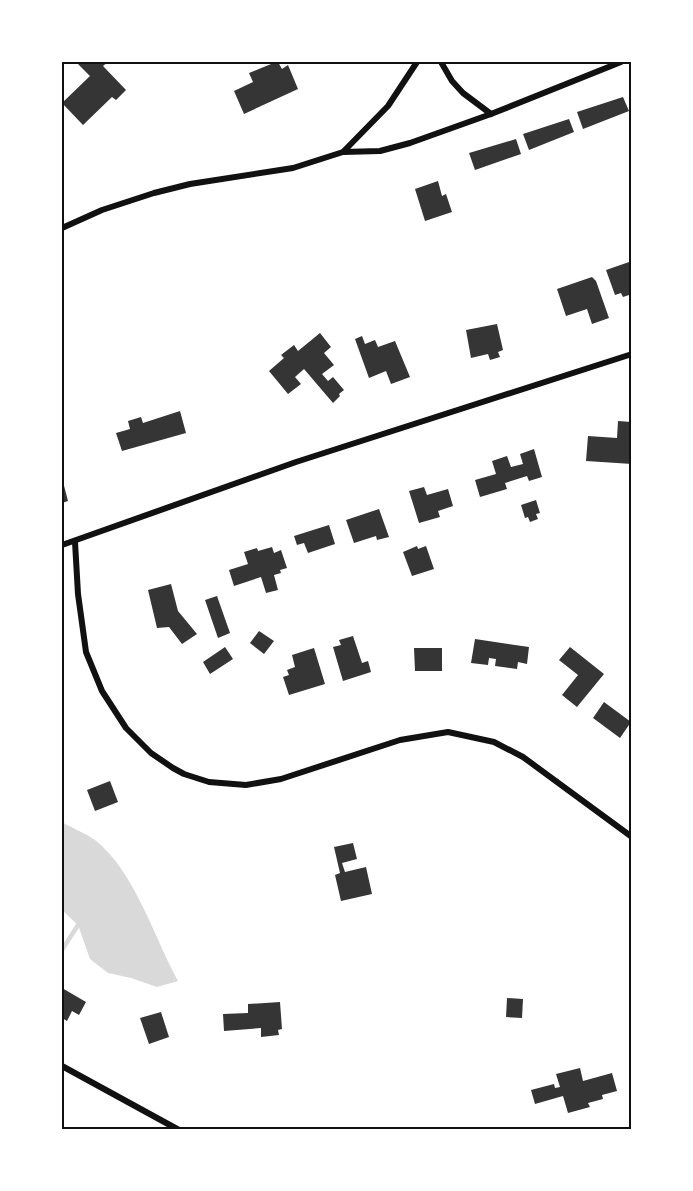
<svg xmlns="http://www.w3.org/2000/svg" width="693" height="1191" viewBox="0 0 693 1191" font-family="'Sofia Sans Condensed',sans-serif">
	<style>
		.water { fill: #d9d9d9 }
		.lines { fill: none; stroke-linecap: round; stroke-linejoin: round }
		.stream { stroke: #d9d9d9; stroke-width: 4.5 }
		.building { fill: #353535 }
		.minor { stroke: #111; stroke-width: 6 }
		.neatline { fill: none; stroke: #111; stroke-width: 2 }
	</style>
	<rect width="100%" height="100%" fill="#fff"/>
	<!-- water -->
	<path class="water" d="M62,822C72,828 85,833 95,840C135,872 154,937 178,981L157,987L131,978L108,973L90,959L78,925L62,910Z"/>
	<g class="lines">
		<!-- stream -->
		<path class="stream" d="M62,950L78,925"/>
	</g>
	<!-- building -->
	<g class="building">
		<path d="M80,62H108L103,66L126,90L116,100L112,97L83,125L62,103L90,76L78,64Z"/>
		<path d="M276,62H278L282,69L288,65L298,89L244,114L234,91L253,82L249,73Z"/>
		<path d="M623,97L629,111L583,129L577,112Z"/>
		<path d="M569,119L574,132L529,150L523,134Z"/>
		<path d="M516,139L521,154L475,170L469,153Z"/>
		<path d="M438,181L442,196L446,194L452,212L425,221L415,189Z"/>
		<path d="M632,261V294L623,297L621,293L615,295L606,270Z"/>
		<path d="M592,277L596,281L609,318L592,324L587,309L566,316L557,289Z"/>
		<path d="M497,324L503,350L498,352L500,357L490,360L488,354L471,358L466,330Z"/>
		<path d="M320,333L331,347L324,353L334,365L322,374L328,381L333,377L344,390L339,394L340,396L333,403L304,369L295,377L301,384L288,394L269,371L284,358L281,355L294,345L298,351Z"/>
		<path d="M362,336L365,344L375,340L378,347L395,341L410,377L391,384L386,371L369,378L355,339Z"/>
		<path d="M180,411L186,433L122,451L116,433L130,429L128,421L141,417L143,423Z"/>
		<path d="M618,421L632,422V464L586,461L588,436L617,438Z"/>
		<path d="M534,449L542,477L529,481L527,476L505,483L507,489L480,497L475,480L496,474L492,461L507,456L511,467L523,464L520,454Z"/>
		<path d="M62,478L68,501L62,503Z"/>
		<path d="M424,487L427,495L448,489L453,506L438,511L440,517L419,523L409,491Z"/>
		<path d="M536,500L540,513L536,514L538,519L530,522L528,517L525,518L521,505Z"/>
		<path d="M379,509L389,537L377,540L376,536L354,543L346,520Z"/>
		<path d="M329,525L335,544L308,553L304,543L297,545L294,536Z"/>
		<path d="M417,546L418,549L426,546L434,569L412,576L403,552Z"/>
		<path d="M272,547L274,553L281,550L287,568L280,570L281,573L274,575L278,590L266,593L261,577L234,586L229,570L248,564L244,552L257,548L258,551Z"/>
		<path d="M171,584L178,611L197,634L182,644L169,627L157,628L148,590Z"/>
		<path d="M217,596L230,633L218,638L205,600Z"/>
		<path d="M259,631L274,641L264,654L250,643Z"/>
		<path d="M353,636L362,663L368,661L371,672L343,681L333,647L341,645L339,640Z"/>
		<path d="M475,639L529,647L527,664L518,662L517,669L495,666L496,659L489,658L488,665L471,663Z"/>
		<path d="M225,647L233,659L210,674L203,662Z"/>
		<path d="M570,647L604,674L577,707L562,695L578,675L559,660Z"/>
		<path d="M314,648L325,684L289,695L283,677L289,675L287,670L295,667L292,655Z"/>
		<path d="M414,648H442V671H415Z"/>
		<path d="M604,702L631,722L620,738L593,718Z"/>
		<path d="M110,781L118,802L95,811L87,790Z"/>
		<path d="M353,843L357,859L342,863L345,872L366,867L372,894L341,901L335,875L340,873L334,847Z"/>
		<path d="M62,988L86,1002L79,1015L72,1011L67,1021L62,1018Z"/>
		<path d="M507,998L523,999L522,1018L506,1017Z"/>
		<path d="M280,1002L282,1029L278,1030L279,1035L261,1037V1028L224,1031L223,1014L248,1013V1004Z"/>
		<path d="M161,1012L169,1037L149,1044L140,1018Z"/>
		<path d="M580,1068L583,1081L612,1073L617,1091L602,1095L603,1099L588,1103L590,1107L568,1113L563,1096L535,1104L531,1090L554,1084L555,1088L560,1087L556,1074Z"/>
	</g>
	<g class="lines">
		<!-- minor -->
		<g class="minor">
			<path d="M441,62L452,81L463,93L491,114"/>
			<path d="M344,151L388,106L417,62"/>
			<path d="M62,228L102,210L154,193L190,184L293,168L343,152L380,151L410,143L491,114L621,62"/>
			<path d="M75,542L78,594L86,652L102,691L126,728L151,753L173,768L184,774L209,782L246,785L281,779L400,740L448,732L494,742L523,757L632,837"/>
			<path d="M62,545L296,462L632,354"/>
			<path d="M62,1066L179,1130"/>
		</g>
	</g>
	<!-- border -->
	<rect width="693" height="1191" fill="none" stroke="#ffffff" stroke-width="126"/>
	<rect x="63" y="63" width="567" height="1065" class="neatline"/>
</svg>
